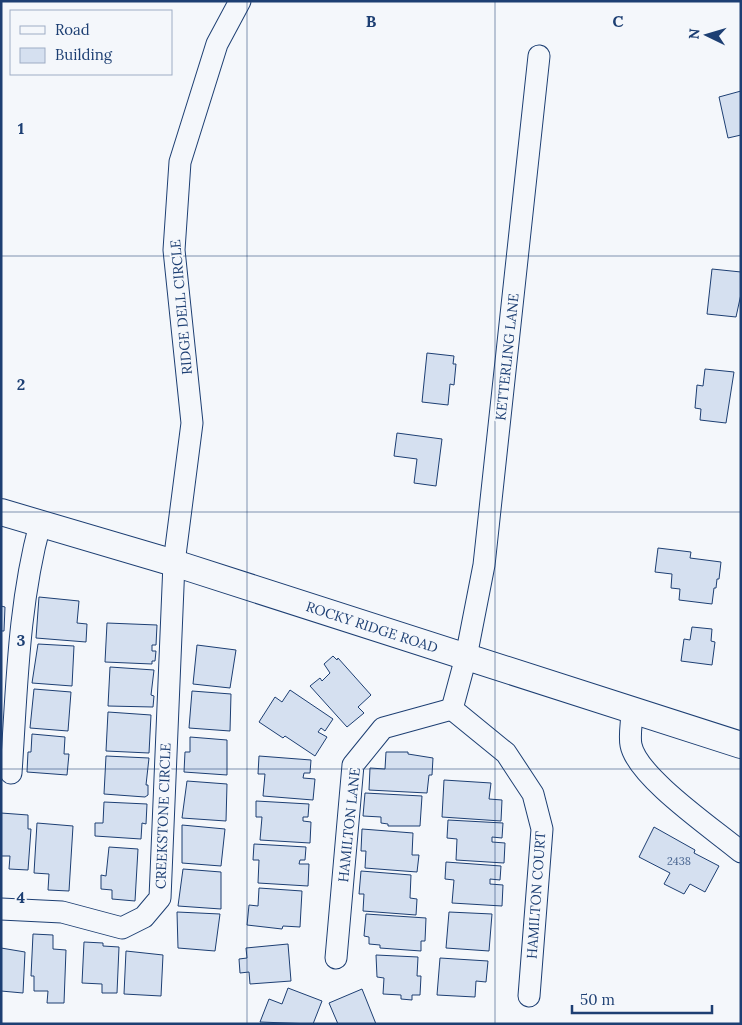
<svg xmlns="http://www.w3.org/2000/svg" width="742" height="1025" viewBox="0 0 742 1025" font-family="Lora,serif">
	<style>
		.building { fill: #d5e0f0; stroke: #1d3f73 }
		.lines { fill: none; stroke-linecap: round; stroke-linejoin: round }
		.minor-casing { stroke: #1d3f73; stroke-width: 23 }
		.major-casing { stroke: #1d3f73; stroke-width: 28 }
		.minor { stroke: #f4f7fb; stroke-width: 21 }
		.major { stroke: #f4f7fb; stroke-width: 26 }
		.grid { fill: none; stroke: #1d3f73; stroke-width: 1; stroke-opacity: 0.55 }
		.labels { text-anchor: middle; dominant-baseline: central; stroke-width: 4; stroke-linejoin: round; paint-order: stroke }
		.number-label { font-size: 11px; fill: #4b6792 }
		.street-label { font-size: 14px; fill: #1d3f73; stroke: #f4f7fb }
		.grid-label { font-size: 16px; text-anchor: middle; font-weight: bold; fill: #1d3f73; stroke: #f4f7fb; stroke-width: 4; stroke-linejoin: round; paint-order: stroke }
	</style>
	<rect width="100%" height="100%" fill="#f4f7fb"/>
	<!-- building -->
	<g class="building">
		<path d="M741,91V135L728,138L719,97Z"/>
		<path d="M712,269L741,272V294L736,317L707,314Z"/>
		<path d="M427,353L454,356L453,364H456L454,385L450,384L448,405L422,402Z"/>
		<path d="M705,369L734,372L726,423L700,420L701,409L695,408L697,385L703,386Z"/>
		<path d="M397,433L442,439L436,486L414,483L417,459L394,456Z"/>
		<path d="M658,548L691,552L690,558L721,562L719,579H717L716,588H714L712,604L679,600L680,589L671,588L672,574L655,572Z"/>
		<path d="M39,597L79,601L77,623L87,624L86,642L36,638Z"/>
		<path d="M1,606L5,607L4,631H1Z"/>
		<path d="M107,623L157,625L156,645H152V651H156L155,661H152V664L105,662Z"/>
		<path d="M692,627L712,629L711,641L715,642L712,665L681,661L684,639L690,640Z"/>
		<path d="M38,644L74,646L72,686L32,683Z"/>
		<path d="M197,645L236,650L230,688L193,684Z"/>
		<path d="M333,656L337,660L338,658L371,695L358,707L364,713L347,727L310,686L320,678L322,681L330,673L324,664Z"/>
		<path d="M110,667L154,670L151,695L154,696L153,707L108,706Z"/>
		<path d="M34,689L71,692L68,731L30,728Z"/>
		<path d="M290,690L333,719L325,731L321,728L318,732L327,737L315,756L285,736L283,738L259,722L275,697L282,702Z"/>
		<path d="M192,691L231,694L230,731L189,728Z"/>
		<path d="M108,712L151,715L149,753L106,751Z"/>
		<path d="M32,734L65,737L64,754H69L67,775L27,772L28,752H31Z"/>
		<path d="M190,737L227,740V775L184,772L185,752H190Z"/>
		<path d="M386,752H408V754L433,758L432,775H429L427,793L369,790L370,768L385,769Z"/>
		<path d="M106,756L149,758L146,785H148V795L145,797L104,794Z"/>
		<path d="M259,756L311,760L310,773H304L303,778L315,779L313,800L263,796L265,774H258Z"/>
		<path d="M444,780L491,783L489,799L502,800L501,821L442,817Z"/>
		<path d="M187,781L227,784L226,821L182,818Z"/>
		<path d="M365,793L422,796L420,826H388V824L381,823V817L363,816Z"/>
		<path d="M256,801L309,804L308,817H303V821L311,822L310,843L260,840L262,817H256Z"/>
		<path d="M104,802L147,804L146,824L142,823L141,839L95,836V823H103Z"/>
		<path d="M1,813L28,815V829H31L28,870L9,869L10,856H1Z"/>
		<path d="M448,820L503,823L502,838L492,837V842L505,843L504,863L456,860L457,839L447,838Z"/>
		<path d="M37,823L73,826L69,891L48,890L49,874L34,873Z"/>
		<path d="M182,825L225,829L221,866L182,863Z"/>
		<path d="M654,827L695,850L694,853L719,866L705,892L690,884L684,894L664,884L670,873L639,857Z"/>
		<path d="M362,829L413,833L412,855H419L417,872L365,868L366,851H361Z"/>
		<path d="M254,844L306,847L305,860H300L299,864H309L308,886L258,883L259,860H253Z"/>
		<path d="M109,847L138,849L135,901L112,899V890L101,889V875L106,876Z"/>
		<path d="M446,862L501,866L500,880L490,879V884L503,885L502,906L452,903L454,880L445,879Z"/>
		<path d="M183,869L221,872V909L178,906Z"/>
		<path d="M361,871L411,875L410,898L417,899L416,915L363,911L364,894H359Z"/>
		<path d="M259,888L302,891L300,927L283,926L282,929L247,925L249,905L258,906Z"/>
		<path d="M177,912L220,914L215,951L178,948Z"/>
		<path d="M449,912L492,914L489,951L446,948Z"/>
		<path d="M366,914L426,918L425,941H421V951L380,948V945L369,944V937L364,936Z"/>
		<path d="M33,934L53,935V949L66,950L64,1003H47L48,991H34V976H31Z"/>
		<path d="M84,942L103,943V946L119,947L117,993H102V984L82,983Z"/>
		<path d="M288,944L291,981L250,984L249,972L240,973L239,959L247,958L246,948Z"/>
		<path d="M1,948L25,952L23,993L1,991Z"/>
		<path d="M126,951L163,955L161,996L124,994Z"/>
		<path d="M376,955L418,957L417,976H421L420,995H412V1000L401,999V995L383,994L384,978L377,977Z"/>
		<path d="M440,958L488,961L486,982L476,981L475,997L437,995Z"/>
		<path d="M288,988L322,1001L313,1024L260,1022L269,999L282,1004Z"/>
		<path d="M362,989L376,1024H338L329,1003Z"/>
	</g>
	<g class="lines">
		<defs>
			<g id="minor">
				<path d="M632,711C632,721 629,735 631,745C637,777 715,830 741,852"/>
				<path d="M11,773C17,688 18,606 40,524"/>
				<path d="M1,909L62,912L122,928L144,917L160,898L174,563L192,423L174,250L180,162L217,44L240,1"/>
				<path d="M336,958L353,765L383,728L452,709"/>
				<path d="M529,996L542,829L533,794L506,753L452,709L466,657L484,565L539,56"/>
			</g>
			<path id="major" d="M1,512L174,563L741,745"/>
		</defs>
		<!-- minor casing -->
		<use href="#minor" class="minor-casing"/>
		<!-- major casing -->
		<use href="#major" class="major-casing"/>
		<!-- minor -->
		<use href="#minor" class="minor"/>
		<!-- major -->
		<use href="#major" class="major"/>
	</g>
	<!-- grid -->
	<path class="grid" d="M247,1V1024M495,1V1024M1,256H741M1,512H741M1,769H741"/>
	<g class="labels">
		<!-- number labels -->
		<g class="number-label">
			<text x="679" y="861">2438</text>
		</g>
		<!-- street labels -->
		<g class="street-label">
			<text transform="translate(181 307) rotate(-95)">RIDGE DELL CIRCLE</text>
			<text transform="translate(507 357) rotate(-84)">KETTERLING LANE</text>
			<text transform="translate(372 627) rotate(18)">ROCKY RIDGE ROAD</text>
			<text transform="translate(163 816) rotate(-88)">CREEKSTONE CIRCLE</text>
			<text transform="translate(349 825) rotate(-84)">HAMILTON LANE</text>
			<text transform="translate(536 895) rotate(-86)">HAMILTON COURT</text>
		</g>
	</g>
	<g class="grid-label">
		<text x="371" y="27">B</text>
		<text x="618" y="27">C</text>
		<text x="21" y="134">1</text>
		<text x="21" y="390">2</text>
		<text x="21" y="646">3</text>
		<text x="21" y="903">4</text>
	</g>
	<!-- border -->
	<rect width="742" height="1025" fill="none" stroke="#1d3f73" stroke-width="5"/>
	<!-- legend -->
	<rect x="10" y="10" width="162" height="65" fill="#f4f7fb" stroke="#9eadc5"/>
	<rect x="20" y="26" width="25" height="8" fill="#f4f7fb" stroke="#9eadc5"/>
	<text x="55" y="35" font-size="15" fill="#1d3f73">Road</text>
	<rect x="20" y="48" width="25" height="15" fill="#d5e0f0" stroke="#9eadc5"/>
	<text x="55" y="60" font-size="15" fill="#1d3f73">Building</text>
	<!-- north arrow -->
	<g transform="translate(707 35) rotate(275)" stroke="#f4f7fb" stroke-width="4" paint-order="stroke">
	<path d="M0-4L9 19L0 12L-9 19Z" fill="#1d3f73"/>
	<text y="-8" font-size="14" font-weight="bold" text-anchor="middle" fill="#1d3f73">N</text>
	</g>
	<!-- scale -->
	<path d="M572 1005v8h140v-8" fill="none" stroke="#1d3f73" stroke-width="2.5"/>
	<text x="580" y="1005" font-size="15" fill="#1d3f73" stroke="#f4f7fb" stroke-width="4" paint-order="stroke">50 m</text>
</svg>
